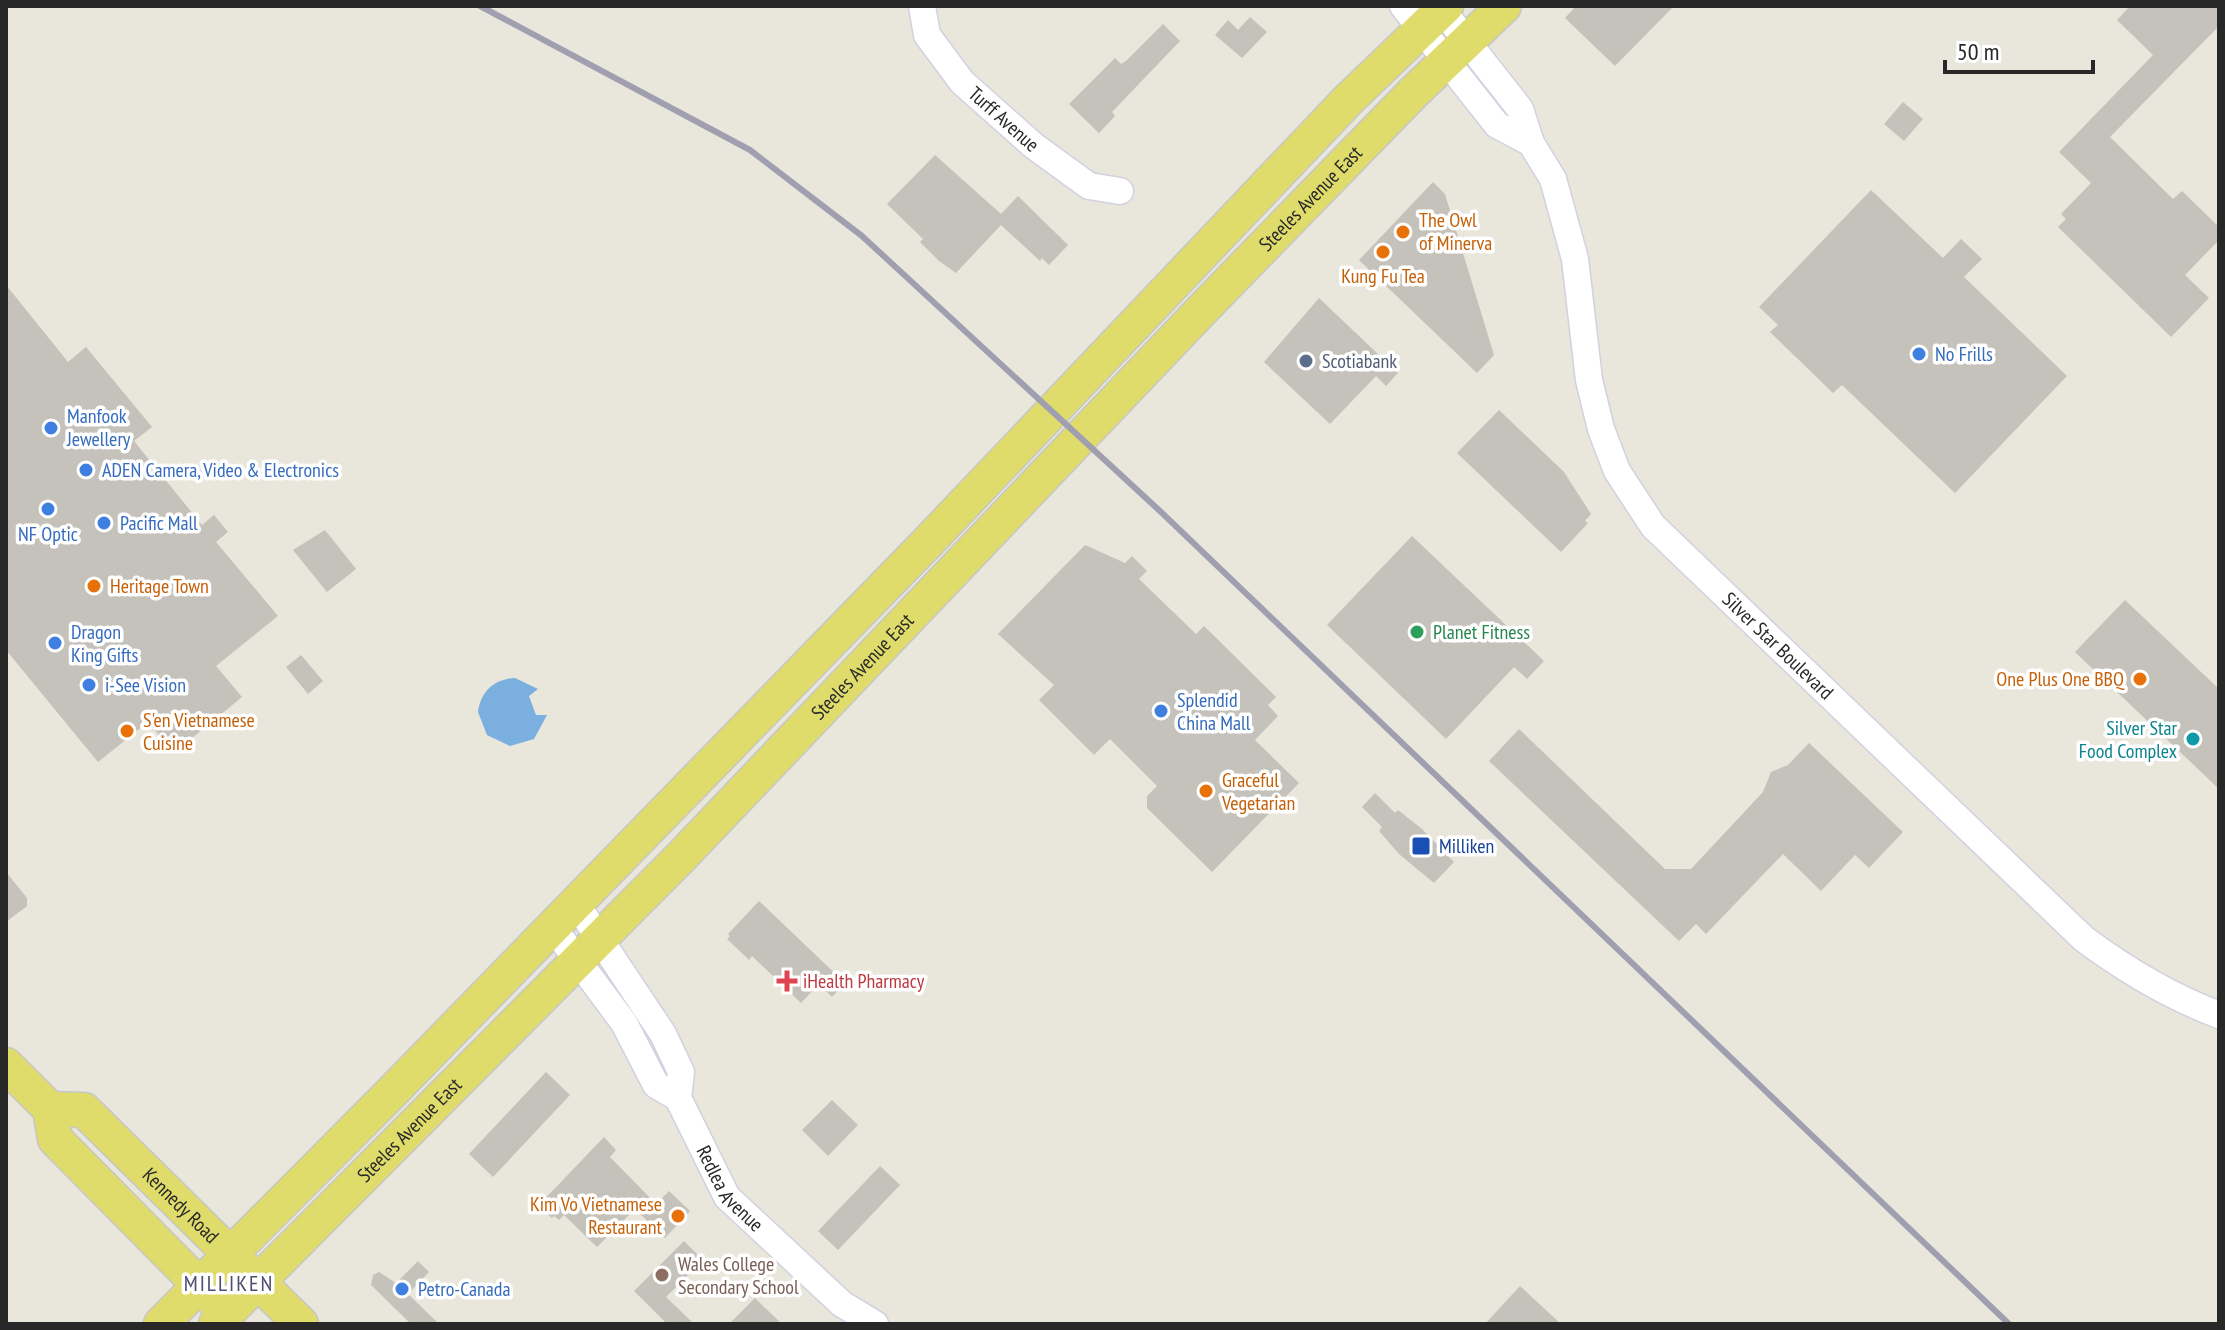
<svg xmlns="http://www.w3.org/2000/svg" width="2225" height="1330" viewBox="0 0 2225 1330" font-family="'PT Sans Narrow',sans-serif">
	<style>
		.water { fill: #7bafdf }
		.building { fill: #c4c2bb }
		.lines { fill: none; stroke-linecap: round; stroke-linejoin: round }
		.minor-casing { stroke: #d2d1df; stroke-width: 29 }
		.major-casing { stroke: #c7c7c7; stroke-width: 37 }
		.minor { stroke: #fff; stroke-width: 26 }
		.major { stroke: #dfdc6b; stroke-width: 34 }
		.rail { stroke: #a09fb0; stroke-width: 6 }
		.food-dot { fill: #e8710a; stroke: #fff; stroke-width: 3 }
		.shop-dot { fill: #3f7fe0; stroke: #fff; stroke-width: 3 }
		.service-dot { fill: #5c6f8a; stroke: #fff; stroke-width: 3 }
		.leisure-dot { fill: #2e9e5b; stroke: #fff; stroke-width: 3 }
		.culture-dot { fill: #0f9aa8; stroke: #fff; stroke-width: 3 }
		.transit-dot { fill: #1a4fb4; stroke: #fff; stroke-width: 3 }
		.health-dot { fill: #e0444e; stroke: #fff; stroke-width: 3 }
		.education-dot { fill: #8d6e63; stroke: #fff; stroke-width: 3 }
		.labels { text-anchor: middle; dominant-baseline: central; stroke-width: 7; stroke-linejoin: round; paint-order: stroke }
		.street-label { font-size: 20px; fill: #282828; stroke: #fff }
		.food-label { font-size: 20px; fill: #c56008; stroke: #fff; text-anchor: start }
		.shop-label { font-size: 20px; fill: #366cbe; stroke: #fff; text-anchor: start }
		.service-label { font-size: 20px; fill: #4e5e75; stroke: #fff; text-anchor: start }
		.leisure-label { font-size: 20px; fill: #27864d; stroke: #fff; text-anchor: start }
		.culture-label { font-size: 20px; fill: #0d838f; stroke: #fff; text-anchor: end }
		.transit-label { font-size: 20px; fill: #164399; stroke: #fff; text-anchor: start }
		.health-label { font-size: 20px; fill: #be3a42; stroke: #fff; text-anchor: start }
		.education-label { font-size: 20px; fill: #785e54; stroke: #fff; text-anchor: start }
		.neighbourhood-label { font-size: 22px; letter-spacing: 2px; fill: #504f73; stroke: #fff }
	</style>
	<rect width="100%" height="100%" fill="#e9e6dc"/>
	<!-- water -->
	<path class="water" d="M515,678L538,689L529,696L536,715H547L534,739L510,746L487,735L478,712C481,691 494,679 515,678Z"/>
	<!-- building -->
	<g class="building">
		<path d="M1576,6H1674L1615,66L1565,18Z"/>
		<path d="M2130,6H2219V26L2110,137L2173,199L2182,191L2219,227V240L2185,275L2209,298L2171,337L2058,227L2066,219L2061,214L2091,183L2059,152L2153,55L2117,20Z"/>
		<path d="M1250,17L1267,32L1242,58L1215,35L1228,20L1238,30Z"/>
		<path d="M1163,24L1180,41L1112,112L1115,116L1099,133L1069,104L1115,58L1121,64L1126,61Z"/>
		<path d="M1903,102L1923,119L1904,141L1884,124Z"/>
		<path d="M935,155L1001,214L1018,196L1068,245L1049,265L1042,258L1040,261L1001,225L956,273L939,261L920,242L923,239L887,204Z"/>
		<path d="M1433,182L1445,194L1494,355L1477,373L1359,260Z"/>
		<path d="M1871,190L1943,258L1961,239L1982,259L1964,277L2067,376L1955,493L1842,385L1833,393L1770,332L1778,325L1759,307Z"/>
		<path d="M6,285L68,362L86,347L152,427L134,441L202,525L214,515L228,532L216,542L278,616L216,666L242,697L174,753L148,722L98,762L6,650Z"/>
		<path d="M1319,298L1398,373L1386,386L1376,376L1330,424L1264,362Z"/>
		<path d="M1499,410L1564,472L1591,514L1585,521L1588,523L1561,552L1457,453Z"/>
		<path d="M325,530L356,569L327,592L293,550Z"/>
		<path d="M1412,536L1544,661L1527,679L1514,667L1446,739L1327,625Z"/>
		<path d="M1085,545L1125,563L1132,556L1147,571L1139,579L1196,634L1204,626L1276,697L1268,705L1278,716L1255,740L1299,783L1212,872L1147,808V796L1157,786L1110,739L1094,755L1039,700L1054,685L998,634Z"/>
		<path d="M2125,600L2219,689V789L2075,652Z"/>
		<path d="M301,655L323,681L308,694L286,667Z"/>
		<path d="M1519,729L1665,869H1691L1763,792L1771,772L1788,765L1809,743L1903,832L1869,868L1855,855L1821,891L1783,854L1706,934L1696,924L1679,941L1489,761Z"/>
		<path d="M1375,793L1395,813L1398,810L1422,829L1454,862L1434,883L1399,854L1379,831L1382,827L1362,807Z"/>
		<path d="M6,872L27,898V906L6,922Z"/>
		<path d="M759,901L845,983L832,997L819,984L801,1003L752,956L749,960L727,939L730,936L728,934Z"/>
		<path d="M546,1072L570,1095L493,1177L469,1154Z"/>
		<path d="M832,1100L858,1125L828,1156L802,1130Z"/>
		<path d="M604,1137L616,1150L610,1157L656,1204L669,1191L690,1211L665,1238L635,1209L597,1247L564,1215L559,1220L554,1216L552,1218L538,1206Z"/>
		<path d="M880,1166L900,1185L838,1250L818,1231Z"/>
		<path d="M684,1241L703,1260L666,1297L694,1324H667L634,1291Z"/>
		<path d="M418,1261L429,1272L408,1294L439,1324H411L371,1285L373,1275L379,1272L396,1283Z"/>
		<path d="M1520,1286L1561,1324H1485Z"/>
		<path d="M755,1298L761,1304L782,1324H729Z"/>
	</g>
	<g class="lines">
		<defs>
			<g id="minor">
				<path id="s1" d="M922,6L927,35L962,82L1034,146L1089,186L1120,191"/>
				<path d="M1403,6L1497,125L1531,143"/>
				<path id="s2" d="M1439,6L1520,109L1531,143L1553,179L1575,259L1589,380L1601,429L1617,471L1653,526L2084,939C2127,971 2169,996 2219,1015"/>
				<path id="s3" d="M575,902L663,1034L681,1072L678,1098L727,1197L842,1304L875,1324"/>
				<path d="M552,926L624,1023L656,1085L678,1098"/>
			</g>
			<g id="major">
				<path d="M6,1065L50,1109L55,1139L216,1302"/>
				<path id="s4" d="M50,1109L84,1110L301,1324"/>
				<path d="M161,1324L392,1092L927,543L1348,100L1446,6"/>
				<path id="s5" d="M216,1324L680,858L1200,312L1414,92L1504,6"/>
			</g>
		</defs>
		<!-- minor casing -->
		<use href="#minor" class="minor-casing"/>
		<!-- major casing -->
		<use href="#major" class="major-casing"/>
		<!-- minor -->
		<use href="#minor" class="minor"/>
		<!-- major -->
		<use href="#major" class="major"/>
		<!-- rail -->
		<path class="rail" d="M480,6L750,150L862,236L1161,512L2009,1324"/>
	</g>
	<!-- markers -->
	<g class="food-dot">
		<circle cx="1403" cy="232" r="8"/>
		<circle cx="1383" cy="252" r="8"/>
		<circle cx="94" cy="586" r="8"/>
		<circle cx="2140" cy="679" r="8"/>
		<circle cx="127" cy="731" r="8"/>
		<circle cx="1206" cy="791" r="8"/>
		<circle cx="678" cy="1216" r="8"/>
	</g>
	<g class="shop-dot">
		<circle cx="1919" cy="354" r="8"/>
		<circle cx="51" cy="428" r="8"/>
		<circle cx="86" cy="470" r="8"/>
		<circle cx="48" cy="509" r="8"/>
		<circle cx="104" cy="523" r="8"/>
		<circle cx="55" cy="643" r="8"/>
		<circle cx="89" cy="685" r="8"/>
		<circle cx="1161" cy="711" r="8"/>
		<circle cx="402" cy="1289" r="8"/>
	</g>
	<circle class="service-dot" cx="1306" cy="361" r="8"/>
	<circle class="leisure-dot" cx="1417" cy="632" r="8"/>
	<circle class="culture-dot" cx="2193" cy="739" r="8"/>
	<rect class="transit-dot" x="1411" y="836" width="20" height="20" rx="4"/>
	<path class="health-dot" d="M783 969h8v8h8v8h-8v8h-8v-8h-8v-8h8z"/>
	<circle class="education-dot" cx="662" cy="1275" r="8"/>
	<g class="labels">
		<!-- street labels -->
		<g class="street-label">
			<text stroke="none"><textPath href="#s1" startOffset="144">Turff Avenue</textPath></text>
			<text stroke="none"><textPath href="#s5" startOffset="1570">Steeles Avenue East</textPath></text>
			<text stroke="none"><textPath href="#s2" startOffset="748">Silver Star Boulevard</textPath></text>
			<text stroke="none"><textPath href="#s5" startOffset="922">Steeles Avenue East</textPath></text>
			<text stroke="none"><textPath href="#s5" startOffset="274">Steeles Avenue East</textPath></text>
			<text stroke="none"><textPath href="#s3" startOffset="332">Redlea Avenue</textPath></text>
			<text stroke="none"><textPath href="#s4" startOffset="170">Kennedy Road</textPath></text>
		</g>
		<!-- food labels -->
		<g class="food-label">
			<text x="1419" y="220">The Owl<tspan x="1419" dy="23">of Minerva</tspan></text>
			<text x="1383" y="276" text-anchor="middle">Kung Fu Tea</text>
			<text x="110" y="586">Heritage Town</text>
			<text x="2124" y="679" text-anchor="end">One Plus One BBQ</text>
			<text x="143" y="720">S'en Vietnamese<tspan x="143" dy="23">Cuisine</tspan></text>
			<text x="1222" y="780">Graceful<tspan x="1222" dy="23">Vegetarian</tspan></text>
			<text x="662" y="1204" text-anchor="end">Kim Vo Vietnamese<tspan x="662" dy="23">Restaurant</tspan></text>
		</g>
		<!-- shop labels -->
		<g class="shop-label">
			<text x="1935" y="354">No Frills</text>
			<text x="67" y="416">Manfook<tspan x="67" dy="23">Jewellery</tspan></text>
			<text x="102" y="470">ADEN Camera, Video &amp; Electronics</text>
			<text x="120" y="523">Pacific Mall</text>
			<text x="48" y="534" text-anchor="middle">NF Optic</text>
			<text x="71" y="632">Dragon<tspan x="71" dy="23">King Gifts</tspan></text>
			<text x="105" y="685">i-See Vision</text>
			<text x="1177" y="700">Splendid<tspan x="1177" dy="23">China Mall</tspan></text>
			<text x="418" y="1289">Petro-Canada</text>
		</g>
		<!-- service labels -->
		<g class="service-label">
			<text x="1322" y="361">Scotiabank</text>
		</g>
		<!-- leisure labels -->
		<g class="leisure-label">
			<text x="1433" y="632">Planet Fitness</text>
		</g>
		<!-- culture labels -->
		<g class="culture-label">
			<text x="2177" y="728">Silver Star<tspan x="2177" dy="23">Food Complex</tspan></text>
		</g>
		<!-- transit labels -->
		<g class="transit-label">
			<text x="1439" y="846">Milliken</text>
		</g>
		<!-- health labels -->
		<g class="health-label">
			<text x="803" y="981">iHealth Pharmacy</text>
		</g>
		<!-- education labels -->
		<g class="education-label">
			<text x="678" y="1264">Wales College<tspan x="678" dy="23">Secondary School</tspan></text>
		</g>
		<!-- neighbourhood labels -->
		<g class="neighbourhood-label">
			<text x="229" y="1283">MILLIKEN</text>
		</g>
	</g>
	<!-- border -->
	<rect width="2225" height="1330" fill="none" stroke="#282828" stroke-width="16"/>
	<!-- scale -->
	<path d="M1945 60v12h148v-12" fill="none" stroke="#282828" stroke-width="4"/>
	<text x="1957" y="60" font-size="24" fill="#282828" stroke="#ffffff" stroke-width="6" paint-order="stroke">50 m</text>
</svg>
